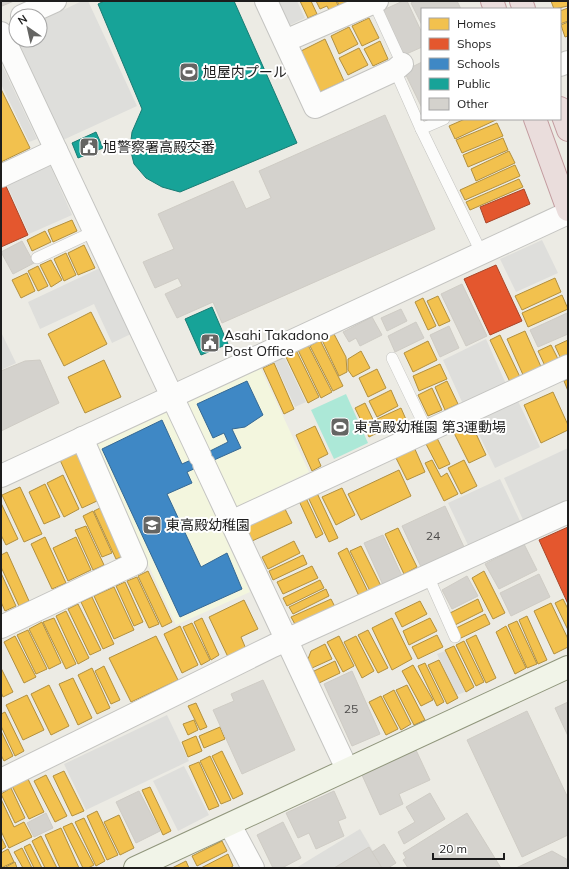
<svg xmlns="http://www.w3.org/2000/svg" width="569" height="869" viewBox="0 0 569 869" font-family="Mulish,'Noto Sans JP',sans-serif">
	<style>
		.education { fill: #f3f6de }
		.pitch { fill: #ace8d7 }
		.parking { fill: #dededb }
		.homes { fill: #f2c14e; stroke: #b2903f }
		.shops { fill: #e4572e; stroke: #a84629 }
		.schools { fill: #3f88c5; stroke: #356893 }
		.public { fill: #17a398; stroke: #197b73 }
		.building { fill: #d4d2cd; stroke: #cfccc5 }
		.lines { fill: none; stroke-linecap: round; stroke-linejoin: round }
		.lane-casing { stroke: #c4c4c1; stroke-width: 12 }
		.street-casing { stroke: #c4c4c1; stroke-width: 24 }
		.secondary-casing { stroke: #90967c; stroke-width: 24 }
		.highway-casing { stroke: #c39b9f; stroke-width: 24 }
		.lane { stroke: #fcfcfb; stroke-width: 11 }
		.street { stroke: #fcfcfb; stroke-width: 22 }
		.secondary { stroke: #f1f4e8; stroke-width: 22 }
		.highway { stroke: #eadddc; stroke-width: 22 }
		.labels { text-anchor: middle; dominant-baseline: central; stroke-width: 4; stroke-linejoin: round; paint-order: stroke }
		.number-label { font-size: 12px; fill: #4c4b4a }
		.poi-label { font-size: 14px; fill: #1d1d1d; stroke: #fff; text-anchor: start }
	</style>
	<rect width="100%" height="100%" fill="#ecebe4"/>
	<!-- education -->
	<g class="education">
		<path d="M260,367L309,472L236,507L187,401Z"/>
		<path d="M166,407L250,592L176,625L91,440Z"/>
	</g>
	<!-- pitch -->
	<path class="pitch" d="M346,394L368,443L334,459L311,410Z"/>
	<!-- parking -->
	<g class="parking">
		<path d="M82,1H88L137,106L63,140L17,40H40V21Z"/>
		<path d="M271,1H297L305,18L284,28Z"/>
		<path d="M1,63L37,139L29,142L1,84Z"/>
		<path d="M49,163L72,215L29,234L6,183Z"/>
		<path d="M542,240L558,273L516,292L500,259Z"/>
		<path d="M100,268L131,334L112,343L94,304L40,329L28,302Z"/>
		<path d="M1,332L16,363L1,370Z"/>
		<path d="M486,339L506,384L463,404L443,360Z"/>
		<path d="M284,356L306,402L295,407L274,361Z"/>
		<path d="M517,399L540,447L495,468L472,420Z"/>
		<path d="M568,448V502L524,522L504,478Z"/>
		<path d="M500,479L521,523L469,547L448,503Z"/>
		<path d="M445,651L465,692L457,695L437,654Z"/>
		<path d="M167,715L189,761L86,810L64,764Z"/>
		<path d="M184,766L209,815L178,831L153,781Z"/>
		<path d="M360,829L383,868H296Z"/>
	</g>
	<!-- homes -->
	<g class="homes">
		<path d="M300,1H311L317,14L308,18Z"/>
		<path d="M316,1H336L340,10L331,14L327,6L320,9Z"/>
		<path d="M337,1H349L341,9Z"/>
		<path d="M551,1H568V6L554,9Z"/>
		<path d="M568,8V21L560,24V11Z"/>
		<path d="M369,18L379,38L362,46L352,26Z"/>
		<path d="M568,22V36L565,37L561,25Z"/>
		<path d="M349,27L358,44L339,54L331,36Z"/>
		<path d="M325,39L344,81L320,92L301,51Z"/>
		<path d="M380,41L388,59L373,66L364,49Z"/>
		<path d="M359,48L368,65L348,75L339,58Z"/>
		<path d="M1,89L30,148L1,162Z"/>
		<path d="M465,119H498L455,139L449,126Z"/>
		<path d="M497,123L503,136L462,153L456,140Z"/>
		<path d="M503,138L508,150L468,167L463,155Z"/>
		<path d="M509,151L515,163L476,181L471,169Z"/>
		<path d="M515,165L520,176L465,200L460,190Z"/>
		<path d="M519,179L523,187L470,210L466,202Z"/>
		<path d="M72,220L77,231L53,242L48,230Z"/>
		<path d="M45,231L51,242L32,251L27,240Z"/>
		<path d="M84,245L95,268L78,275L68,253Z"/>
		<path d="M66,253L76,275L64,281L54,259Z"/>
		<path d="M51,260L62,280L51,287L40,265Z"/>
		<path d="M38,266L48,286L38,291L28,271Z"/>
		<path d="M27,273L35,291L21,298L12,280Z"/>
		<path d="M555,278L561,292L522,310L515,296Z"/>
		<path d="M562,295L568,309L528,327L522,313Z"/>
		<path d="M438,296L450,321L439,326L427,301Z"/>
		<path d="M423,298L436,326L428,330L415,302Z"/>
		<path d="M91,312L107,344L64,366L48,334Z"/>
		<path d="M525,331L542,369L524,377L507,339Z"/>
		<path d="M334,334L346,357L347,372L339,376L322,340Z"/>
		<path d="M500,335L520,377L510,382L490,340Z"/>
		<path d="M320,340L343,386L333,391L310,346Z"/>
		<path d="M568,340V358L562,361L555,346Z"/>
		<path d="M428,341L437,360L413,372L404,353Z"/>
		<path d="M308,345L332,392L321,398L298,350Z"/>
		<path d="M551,345L559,361L546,368L538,351Z"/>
		<path d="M296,350L319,397L308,403L285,355Z"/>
		<path d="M361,351L370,368L353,377L348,370V359Z"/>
		<path d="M104,360L121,397L85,413L68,377Z"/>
		<path d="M274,363L294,409L284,414L263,368Z"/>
		<path d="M440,364L447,379L419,391L413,376Z"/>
		<path d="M377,369L386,388L368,397L359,378Z"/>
		<path d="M568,379V391L564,381Z"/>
		<path d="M447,381L458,404L445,410L435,387Z"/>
		<path d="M432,388L442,410L428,416L418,395Z"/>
		<path d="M391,390L398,406L377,417L369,401Z"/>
		<path d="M553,392L568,425V430L541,443L524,405Z"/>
		<path d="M365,403L379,432L369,437L355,408Z"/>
		<path d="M401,408L408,424L384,434L377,419Z"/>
		<path d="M471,423L486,455L469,463L453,431Z"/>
		<path d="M315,426L328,454L318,459L321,466L312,471L296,435Z"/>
		<path d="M436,436L450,464L439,469L425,442Z"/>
		<path d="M414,447L425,472L407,480L395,456Z"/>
		<path d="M77,452L99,500L82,508L60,460Z"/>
		<path d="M432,460L441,477L447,473L458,494L444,501L425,463Z"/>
		<path d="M464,460L477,486L461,494L448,468Z"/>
		<path d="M399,470L411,496L361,520L348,494Z"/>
		<path d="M63,475L79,509L64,517L47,483Z"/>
		<path d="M45,484L60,517L44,524L29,492Z"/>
		<path d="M20,487L42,534L24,542L2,495Z"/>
		<path d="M342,488L355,515L336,525L322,497Z"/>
		<path d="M317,493L338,538L329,542L308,497Z"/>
		<path d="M306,498L323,534L316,538L299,501Z"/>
		<path d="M1,503L18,539L6,545L1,535Z"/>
		<path d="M104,506L126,555L116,559L94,511Z"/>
		<path d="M285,509L292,523L252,541L246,526Z"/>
		<path d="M93,511L112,553L102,557L83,516Z"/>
		<path d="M86,526L104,565L93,570L75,530Z"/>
		<path d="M398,528L417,567L404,574L385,534Z"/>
		<path d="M45,537L66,583L52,589L31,544Z"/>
		<path d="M76,537L91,570L68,581L53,548Z"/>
		<path d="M294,541L300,553L268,569L262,557Z"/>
		<path d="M361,546L382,588L371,593L350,551Z"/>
		<path d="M347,548L369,594L360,598L338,553Z"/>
		<path d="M7,552L29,601L19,606L1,567V555Z"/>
		<path d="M303,555L307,564L273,580L269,571Z"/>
		<path d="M312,566L318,578L283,594L277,582Z"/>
		<path d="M148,571L172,622L162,627L138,576Z"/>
		<path d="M484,571L505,613L493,619L472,578Z"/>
		<path d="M1,573L16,606L5,611L1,602Z"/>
		<path d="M137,577L159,624L149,628L127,581Z"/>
		<path d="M320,580L324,588L287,606L283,598Z"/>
		<path d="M125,582L143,622L134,626L116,586Z"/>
		<path d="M114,587L134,630L114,639L94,596Z"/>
		<path d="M326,589L329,596L293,614L289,607Z"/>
		<path d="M92,597L114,644L103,649L81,602Z"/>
		<path d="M331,599L336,609L297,628L291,617Z"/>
		<path d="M478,599L483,611L455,625L450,613Z"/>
		<path d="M563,599L568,609V630L555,603Z"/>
		<path d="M244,600L258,629L241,637L246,649L228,657L209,617Z"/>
		<path d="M420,601L427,614L402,627L395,613Z"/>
		<path d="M551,603L568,639V647L554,654L534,611Z"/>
		<path d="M78,604L101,650L90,655L68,609Z"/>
		<path d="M66,611L89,658L78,664L56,616Z"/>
		<path d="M485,614L490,624L461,638L456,628Z"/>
		<path d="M527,616L547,660L538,664L519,620Z"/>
		<path d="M54,618L76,664L66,669L43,622Z"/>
		<path d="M202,618L219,655L211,660L194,622Z"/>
		<path d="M392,618L412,659L392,670L372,628Z"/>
		<path d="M430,618L437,631L409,645L403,631Z"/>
		<path d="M517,621L537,664L527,668L508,625Z"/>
		<path d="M42,622L61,663L49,669L29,629Z"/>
		<path d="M192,623L210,660L201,665L183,627Z"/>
		<path d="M180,626L198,665L182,673L164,634Z"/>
		<path d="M506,626L526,668L515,674L496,632Z"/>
		<path d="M28,630L47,669L36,674L17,635Z"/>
		<path d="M368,630L388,668L378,673L358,635Z"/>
		<path d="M437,635L443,647L418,659L412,647Z"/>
		<path d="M476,635L496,678L486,683L466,640Z"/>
		<path d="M15,636L36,677L24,683L4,642Z"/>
		<path d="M156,636L178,680L131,702L109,658Z"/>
		<path d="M339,636L354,666L343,672L327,642Z"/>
		<path d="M356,636L374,671L362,678L344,642Z"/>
		<path d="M464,641L484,682L476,686L456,645Z"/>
		<path d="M325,644L332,659L312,668L308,659L311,651Z"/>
		<path d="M454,646L474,687L466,692L445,650Z"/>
		<path d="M439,660L458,698L447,704L428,665Z"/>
		<path d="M335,661L340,673L319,683L314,671Z"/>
		<path d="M425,663L444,702L437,706L418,666Z"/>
		<path d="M413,665L433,700L421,706L402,671Z"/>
		<path d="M104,666L120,700L111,704L95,671Z"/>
		<path d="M1,668L13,692L3,697L1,692Z"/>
		<path d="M92,668L110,708L97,714L78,675Z"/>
		<path d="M73,678L92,718L78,725L59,684Z"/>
		<path d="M49,685L69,726L51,735L31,694Z"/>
		<path d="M407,685L425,720L414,725L396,690Z"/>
		<path d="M394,690L411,724L401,730L383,696Z"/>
		<path d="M27,695L44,730L23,740L6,705Z"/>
		<path d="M381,696L398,729L386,735L369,702Z"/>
		<path d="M196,703L207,727L200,730L188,706Z"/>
		<path d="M5,712L24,751L15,756L1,726V714Z"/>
		<path d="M194,720L198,730L188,735L183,724Z"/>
		<path d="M220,727L225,739L204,748L199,736Z"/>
		<path d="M1,731L13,756L4,761L1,755Z"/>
		<path d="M196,736L202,751L188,757L182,742Z"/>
		<path d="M222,751L243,794L233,799L212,756Z"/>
		<path d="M210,756L231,800L221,804L200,761Z"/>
		<path d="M199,762L219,806L209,810L189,766Z"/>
		<path d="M64,771L84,811L72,816L53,776Z"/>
		<path d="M46,775L67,816L55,822L34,781Z"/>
		<path d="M28,779L44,812L29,819L12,786Z"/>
		<path d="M150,787L171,831L163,835L142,790Z"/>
		<path d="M11,788L25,818L15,823L1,794Z"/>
		<path d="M1,799L14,827L24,822L32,837L9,848L1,831Z"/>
		<path d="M97,811L118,855L107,860L87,816Z"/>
		<path d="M119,815L134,848L120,855L104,822Z"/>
		<path d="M84,818L105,861L96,866L75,822Z"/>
		<path d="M72,823L94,865L88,868H83L63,827Z"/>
		<path d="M61,828L79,868H60L45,835Z"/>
		<path d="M41,836L57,868H45L32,841Z"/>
		<path d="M1,837L6,847L1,850Z"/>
		<path d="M222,841L227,851L197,866L192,856Z"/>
		<path d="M30,844L42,868H34L24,847Z"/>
		<path d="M22,848L32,868H23L14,852Z"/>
		<path d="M8,849L14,862L1,868V853Z"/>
		<path d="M228,854L233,866L230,868H201Z"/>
		<path d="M186,861L189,868H172Z"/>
		<path d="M15,862L17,868H4Z"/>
	</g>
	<!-- shops -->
	<g class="shops">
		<path d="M5,184L28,235L1,247V185Z"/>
		<path d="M524,189L530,204L486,223L480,207Z"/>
		<path d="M496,265L522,321L490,335L464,279Z"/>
		<path d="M568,527V604L539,540Z"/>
	</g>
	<!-- schools -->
	<path class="schools" d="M247,381L263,415L245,427L232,429L241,448L187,472L192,483L167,494L201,567L227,553L242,589L180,617L102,449L162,420L182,464L200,456L228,442L224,433L213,438L197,404Z"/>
	<!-- public -->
	<g class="public">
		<path d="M104,1H234L297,143L180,192L162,187L146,178L134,164L130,148L132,132L142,109L98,4Z"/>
		<path d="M96,132L103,148L78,158L72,143Z"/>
		<path d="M212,307L228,344L201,355L185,319Z"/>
	</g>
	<!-- building -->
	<g class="building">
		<path d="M1,1H14L2,6Z"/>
		<path d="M403,1H407L422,33V47L402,56L381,11Z"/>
		<path d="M415,1H457L461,9H422V25L411,3Z"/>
		<path d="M422,62V108L404,71Z"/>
		<path d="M385,115L435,229L222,323L213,302L177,318L165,294L182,286L178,278L155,288L143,262L174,249L158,214L233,181L246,209L271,198L259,171Z"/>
		<path d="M22,241L34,263L13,274L1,252Z"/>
		<path d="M462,284L487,336L466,346L441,294Z"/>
		<path d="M401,309L407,321L387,331L381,318Z"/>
		<path d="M567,313L568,334L538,347L530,330Z"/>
		<path d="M372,317L382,335L360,346L356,338L349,342L343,332Z"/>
		<path d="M416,322L424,338L395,352L388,336Z"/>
		<path d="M449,326L459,348L440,357L430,335Z"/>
		<path d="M40,360L59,403L1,431V371L25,361Z"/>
		<path d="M445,506L464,547L421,567L402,526Z"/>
		<path d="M383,535L402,576L383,585L364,543Z"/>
		<path d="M524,544L537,570L499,589L485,564Z"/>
		<path d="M539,574L550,597L511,616L500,593Z"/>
		<path d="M467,576L478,596L452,609L442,590Z"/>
		<path d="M352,671L380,734L352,746L324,684Z"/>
		<path d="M263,680L295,750L242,774L213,710L234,701L231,694Z"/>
		<path d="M568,702V736L555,708Z"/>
		<path d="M527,711L568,798V835L522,857L467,740Z"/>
		<path d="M416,750L430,780L399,794L403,804L380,815L362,775Z"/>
		<path d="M139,791L160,831L136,843L116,802Z"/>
		<path d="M334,791L346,818L338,821L344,836L316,849L309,833L298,838L286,813Z"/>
		<path d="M430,793L445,819L404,844L398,832L415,822L406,807Z"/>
		<path d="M46,813L53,828L34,837L27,823Z"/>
		<path d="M467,813L501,868H408L403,860L406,858L403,853Z"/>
		<path d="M283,822L301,858L282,868H273L257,835Z"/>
		<path d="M384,844L396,863L388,868H382L372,852Z"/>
		<path d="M369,847L382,868H334Z"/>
		<path d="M552,851L568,860V868H516Z"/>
	</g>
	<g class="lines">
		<defs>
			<g id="lane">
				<path d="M373,1L402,64"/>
				<path d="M395,70L421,129L481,252"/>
				<path d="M421,129L444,119"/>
				<path d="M37,258L95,231"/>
				<path d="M392,358L427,431"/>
				<path d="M428,576L455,637"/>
			</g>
			<g id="street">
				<path d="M266,1L315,107L395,70L402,64"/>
				<path d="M22,16L55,1"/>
				<path d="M1,33L200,456"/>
				<path d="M285,41L377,1"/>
				<path d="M560,65L568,62"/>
				<path d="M1,176L56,150"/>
				<path d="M204,464L347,769"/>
				<path d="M1,476L568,213"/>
				<path d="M231,522L568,366"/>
				<path d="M1,627L136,563L82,438"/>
				<path d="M1,780L273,646L568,512"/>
				<path d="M230,825L253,868"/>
			</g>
			<path id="secondary" d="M135,868L568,667"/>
			<g id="highway">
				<path d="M492,1L495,9"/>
				<path d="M521,1L524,9"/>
				<path d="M560,108L568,130"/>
				<path d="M535,119L568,210"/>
			</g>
		</defs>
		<!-- lane casing -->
		<use href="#lane" class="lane-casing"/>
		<!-- street casing -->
		<use href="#street" class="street-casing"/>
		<!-- secondary casing -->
		<use href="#secondary" class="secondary-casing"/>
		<!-- highway casing -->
		<use href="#highway" class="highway-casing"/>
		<!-- lane -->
		<use href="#lane" class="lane"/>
		<!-- street -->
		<use href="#street" class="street"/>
		<!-- secondary -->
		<use href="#secondary" class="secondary"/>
		<!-- highway -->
		<use href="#highway" class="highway"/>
	</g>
	<!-- icons -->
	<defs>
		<symbol id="stadium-square" viewBox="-11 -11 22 22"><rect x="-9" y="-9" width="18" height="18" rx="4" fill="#656563" stroke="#fff"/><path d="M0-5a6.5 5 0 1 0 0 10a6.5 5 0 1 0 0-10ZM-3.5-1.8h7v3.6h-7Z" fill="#fff"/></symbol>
		<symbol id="civic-square" viewBox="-11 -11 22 22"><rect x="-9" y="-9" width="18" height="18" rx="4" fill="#656563" stroke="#fff"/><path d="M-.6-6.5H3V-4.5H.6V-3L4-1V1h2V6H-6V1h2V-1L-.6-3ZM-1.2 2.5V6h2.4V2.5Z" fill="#fff"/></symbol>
		<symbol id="school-square" viewBox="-11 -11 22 22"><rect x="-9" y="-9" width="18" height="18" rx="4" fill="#656563" stroke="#fff"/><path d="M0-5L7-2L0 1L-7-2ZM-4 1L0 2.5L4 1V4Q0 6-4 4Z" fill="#fff"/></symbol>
	</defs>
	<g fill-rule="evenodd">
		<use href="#stadium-square" x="178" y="61" width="22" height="22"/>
		<use href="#civic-square" x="78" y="136" width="22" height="22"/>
		<use href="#civic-square" x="199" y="332" width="22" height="22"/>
		<use href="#stadium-square" x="329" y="416" width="22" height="22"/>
		<use href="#school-square" x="141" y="514" width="22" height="22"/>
	</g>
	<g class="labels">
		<!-- number labels -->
		<g class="number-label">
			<text x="433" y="535">24</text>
			<text x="351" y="708">25</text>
		</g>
		<!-- poi labels -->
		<g class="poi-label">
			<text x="203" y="72">旭屋内プール</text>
			<text x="103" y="147">旭警察署高殿交番</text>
			<text x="224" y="335">Asahi Takadono<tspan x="224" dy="16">Post Office</tspan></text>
			<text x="354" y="427">東高殿幼稚園 第3運動場</text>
			<text x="166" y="525">東高殿幼稚園</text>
		</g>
	</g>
	<!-- border -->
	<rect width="569" height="869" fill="none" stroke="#1d1d1d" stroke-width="4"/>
	<!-- legend -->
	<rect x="421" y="8" width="140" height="112" fill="#ffffff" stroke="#a5a5a5"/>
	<rect x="429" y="18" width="20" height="12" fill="#f2c14e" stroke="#a5a5a5"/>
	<text x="457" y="28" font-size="12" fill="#1d1d1d">Homes</text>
	<rect x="429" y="38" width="20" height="12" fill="#e4572e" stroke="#a5a5a5"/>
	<text x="457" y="48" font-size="12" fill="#1d1d1d">Shops</text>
	<rect x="429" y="58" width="20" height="12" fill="#3f88c5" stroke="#a5a5a5"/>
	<text x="457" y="68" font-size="12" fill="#1d1d1d">Schools</text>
	<rect x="429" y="78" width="20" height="12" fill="#17a398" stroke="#a5a5a5"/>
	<text x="457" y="88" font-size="12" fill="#1d1d1d">Public</text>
	<rect x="429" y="98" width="20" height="12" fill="#d4d2cd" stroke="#a5a5a5"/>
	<text x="457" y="108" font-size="12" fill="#1d1d1d">Other</text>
	<!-- north arrow -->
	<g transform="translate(28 28) rotate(326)"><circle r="19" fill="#ffffff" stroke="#a5a5a5"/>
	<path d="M0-3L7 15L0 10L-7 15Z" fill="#656563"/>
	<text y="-6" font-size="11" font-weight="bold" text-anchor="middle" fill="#1d1d1d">N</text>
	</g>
	<!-- scale -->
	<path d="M433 853v6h71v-6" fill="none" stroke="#1d1d1d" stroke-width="2"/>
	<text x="439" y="853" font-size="12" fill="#1d1d1d" stroke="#ffffff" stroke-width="3" paint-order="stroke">20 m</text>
</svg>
